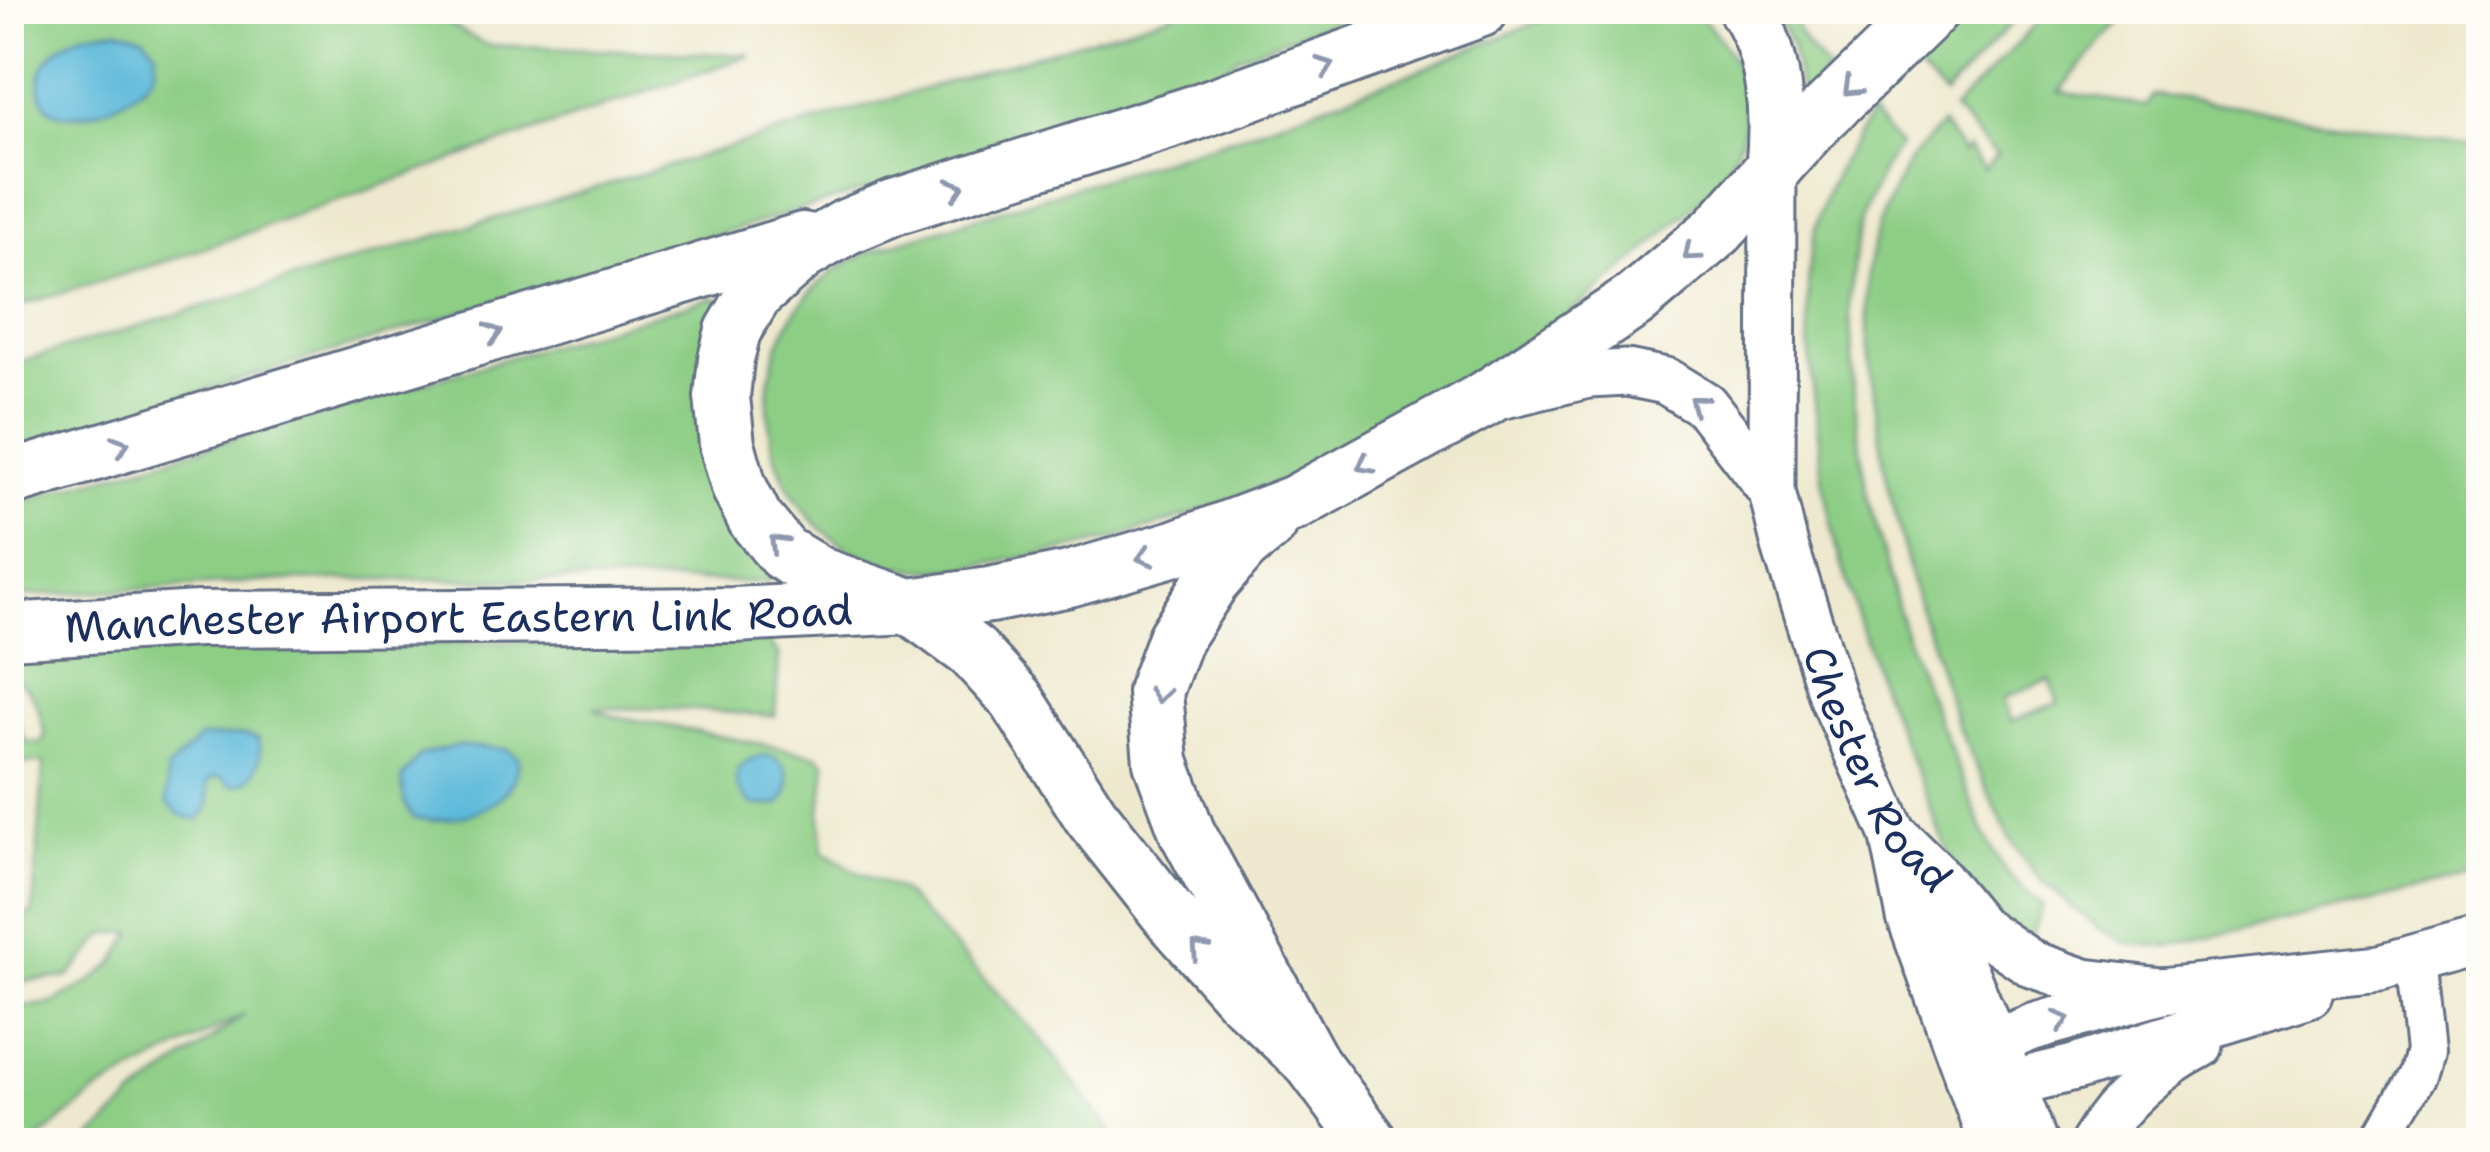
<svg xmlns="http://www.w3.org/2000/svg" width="2490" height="1152" viewBox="0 0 2490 1152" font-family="'Shantell Sans',sans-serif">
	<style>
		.green { fill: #8dce85; stroke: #547e72; stroke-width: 3; fill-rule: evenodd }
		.water { fill: #5bb9da; stroke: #3b749c; stroke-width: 3 }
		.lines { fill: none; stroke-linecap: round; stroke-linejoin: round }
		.minor-casing { stroke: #657085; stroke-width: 42 }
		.major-casing { stroke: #657085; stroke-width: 51 }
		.highway-casing { stroke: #657085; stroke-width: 60 }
		.minor { stroke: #fff; stroke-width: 36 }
		.major { stroke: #fff; stroke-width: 45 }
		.highway { stroke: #fff; stroke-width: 54 }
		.oneway { stroke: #8d97ae }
		.labels { text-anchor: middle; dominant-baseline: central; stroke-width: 10; stroke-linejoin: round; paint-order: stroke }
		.street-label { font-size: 42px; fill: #1b2f5e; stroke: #fdfcf7 }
	</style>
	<rect width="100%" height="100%" fill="#fdfcf7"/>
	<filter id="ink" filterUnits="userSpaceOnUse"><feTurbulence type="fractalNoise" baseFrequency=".00833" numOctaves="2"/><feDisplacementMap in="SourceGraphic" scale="24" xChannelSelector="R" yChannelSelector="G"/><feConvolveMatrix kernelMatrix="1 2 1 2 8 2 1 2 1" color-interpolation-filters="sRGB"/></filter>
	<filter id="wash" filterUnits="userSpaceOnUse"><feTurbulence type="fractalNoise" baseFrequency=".004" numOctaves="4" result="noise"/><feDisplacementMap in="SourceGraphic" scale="48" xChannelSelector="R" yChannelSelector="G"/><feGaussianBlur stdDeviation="2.7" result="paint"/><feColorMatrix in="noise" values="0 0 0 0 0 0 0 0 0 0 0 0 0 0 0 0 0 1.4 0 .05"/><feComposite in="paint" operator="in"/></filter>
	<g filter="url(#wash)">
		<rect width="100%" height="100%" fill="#eee9ce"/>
		<!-- green -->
		<g class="green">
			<path d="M9,9H393L437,17L486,45L751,55L170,260L9,309ZM81,35L119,102C107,106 94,114 82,115C46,121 29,86 49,58C56,48 71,42 81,35Z"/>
			<path d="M665,9H860L815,25Z"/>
			<path d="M1189,9H1363L1356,14L1240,55L1196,90L9,450V365Z"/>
			<path d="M1569,9H1689C1761,63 1764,140 1699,201C1648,249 1597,296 1540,336C1506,361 1468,381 1432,402C1404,420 1376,440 1346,454C1322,466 1295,475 1270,485C1188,517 1115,543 1028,557C984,564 937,577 893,566C735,528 723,301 880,248L1238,136L1422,69Z"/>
			<path d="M1772,9H1794C1795,36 1810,52 1829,70L1802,98L1791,45Z"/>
			<path d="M1971,9H2024L1944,95L1914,65Z"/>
			<path d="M2051,9H2135L2103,40L2060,92L2147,106L2154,95L2481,143V877L2168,946L2128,944L2098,928L2042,881L2012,842L1958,727L1911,581L1884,465L1868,349V272L1877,226L1895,187L1911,158L1942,124L1962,153L1968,148L1984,169L1997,156L1953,110ZM2050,680L2058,703L2011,721L2003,698Z"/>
			<path d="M1870,115L1899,145L1882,171L1859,220L1849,298L1854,397L1869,499L1905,636L1984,834L2007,874L2043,905L2028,947C2010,931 1988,916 1973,898C1954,873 1935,820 1922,790C1882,695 1846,596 1826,494C1820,465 1819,433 1815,403C1808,345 1803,287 1815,230C1824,187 1847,151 1870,115Z"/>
			<path d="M714,297L720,302L774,576L767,582L373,579L272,581L9,597V505Z"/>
			<path d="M766,639L779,655L775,716L684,709L593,708L610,715L817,755L826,763L821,811L823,851L857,872L901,891L1041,1039L1120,1143H86L134,1098L245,1014L97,1092L33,1143H9V1007L51,1004L89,983L114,964L133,932L106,934L69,977L9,982V915L30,914L33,910L44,762L10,764L9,703L26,742L41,743L45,736C39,709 36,688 9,676V648ZM482,746L519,758C515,806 474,814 434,821Z"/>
		</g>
		<!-- water -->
		<g class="water">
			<path d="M118,29L144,36L156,50C156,52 155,68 155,69C146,95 83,124 58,113C48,109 44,102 41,92C35,66 58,44 81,35C91,31 106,31 118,29Z"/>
			<path d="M244,735L258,739C263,762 256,783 231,786L223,778L213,777L207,783C209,800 213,809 197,820L180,815L167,803V770L200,738Z"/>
			<path d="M458,746L506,749L519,758C514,808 457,826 413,818L404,802L402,778L420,755Z"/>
			<path d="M766,755C791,761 795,787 779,805H753C726,783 733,761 766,755Z"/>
		</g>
	</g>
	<g filter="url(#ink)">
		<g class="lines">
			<defs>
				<path id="minor" d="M2378,1143L2417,1076L2424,1052L2414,960"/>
				<g id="major">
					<path id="s1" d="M1773,170L1772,492L1785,546L1833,698L1893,833L1933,872L1979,928L2032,964L2085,982L2161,991"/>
					<path d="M1504,395L1588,375L1627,373L1666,381L1705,405L1772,492"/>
					<path d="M1893,833L1910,917L1992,1143"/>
					<path d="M1938,892C1961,979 2006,1057 2034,1143"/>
					<path d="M1968,1079L1996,1042L2033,1027L2161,991L2380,968L2481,940"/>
					<path d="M1968,1079L2013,1083L2074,1068L2309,994"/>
					<path d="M2093,1143C2118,1101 2157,1067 2200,1045"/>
				</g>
				<g id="highway">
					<path d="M1481,9L1191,114L894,207L846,227L802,253L755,294L733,331L726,359L722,397L727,444L739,487L755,519L783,553L820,575L910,606L990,595L1069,579L1175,548L1295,503L1485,399L1634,301L1718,230L1811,126L1932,9"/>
					<path d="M1746,9C1776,54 1779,118 1773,170"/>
					<path d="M9,479L803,240"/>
					<path d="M1270,523L1243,545L1211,582L1175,638L1155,692L1161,762L1187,832L1311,1062L1371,1143"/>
					<path id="s2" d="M9,631L198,619L734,615L910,606L973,652L1016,699L1091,816L1171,917L1241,996L1311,1062"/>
				</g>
			</defs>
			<!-- minor casing -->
			<use href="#minor" class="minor-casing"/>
			<!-- major casing -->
			<use href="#major" class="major-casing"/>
			<!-- highway casing -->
			<use href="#highway" class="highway-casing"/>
			<!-- minor -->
			<use href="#minor" class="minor"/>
			<!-- major -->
			<use href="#major" class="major"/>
			<!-- highway -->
			<use href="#highway" class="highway"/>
		</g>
		<!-- one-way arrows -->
		<defs><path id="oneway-chevron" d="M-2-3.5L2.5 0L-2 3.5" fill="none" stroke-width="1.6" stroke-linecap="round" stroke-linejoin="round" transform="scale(3)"/></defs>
		<g class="oneway">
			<use href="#oneway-chevron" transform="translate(1326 66) rotate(-20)"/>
			<use href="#oneway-chevron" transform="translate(1851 88) rotate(136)"/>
			<use href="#oneway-chevron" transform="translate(956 188) rotate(-17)"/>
			<use href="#oneway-chevron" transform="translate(1691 253) rotate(140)"/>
			<use href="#oneway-chevron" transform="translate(494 333) rotate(-17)"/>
			<use href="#oneway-chevron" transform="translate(1697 403) rotate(-142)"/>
			<use href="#oneway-chevron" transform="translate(121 445) rotate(-17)"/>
			<use href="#oneway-chevron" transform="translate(1365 465) rotate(152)"/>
			<use href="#oneway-chevron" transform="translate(777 543) rotate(-135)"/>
			<use href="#oneway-chevron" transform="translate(1145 557) rotate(164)"/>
			<use href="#oneway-chevron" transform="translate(1159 695) rotate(96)"/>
			<use href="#oneway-chevron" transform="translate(1199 949) rotate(-132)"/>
			<use href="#oneway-chevron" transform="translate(2062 1020) rotate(-14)"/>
		</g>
	</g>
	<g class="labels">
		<!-- street labels -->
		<g class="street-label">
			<text stroke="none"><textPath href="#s2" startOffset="450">Manchester Airport Eastern Link Road</textPath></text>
			<text stroke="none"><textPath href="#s1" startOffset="621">Chester Road</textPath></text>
		</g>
	</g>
	<!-- margin -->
	<rect width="2490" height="1152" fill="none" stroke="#fdfcf7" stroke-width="48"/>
</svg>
